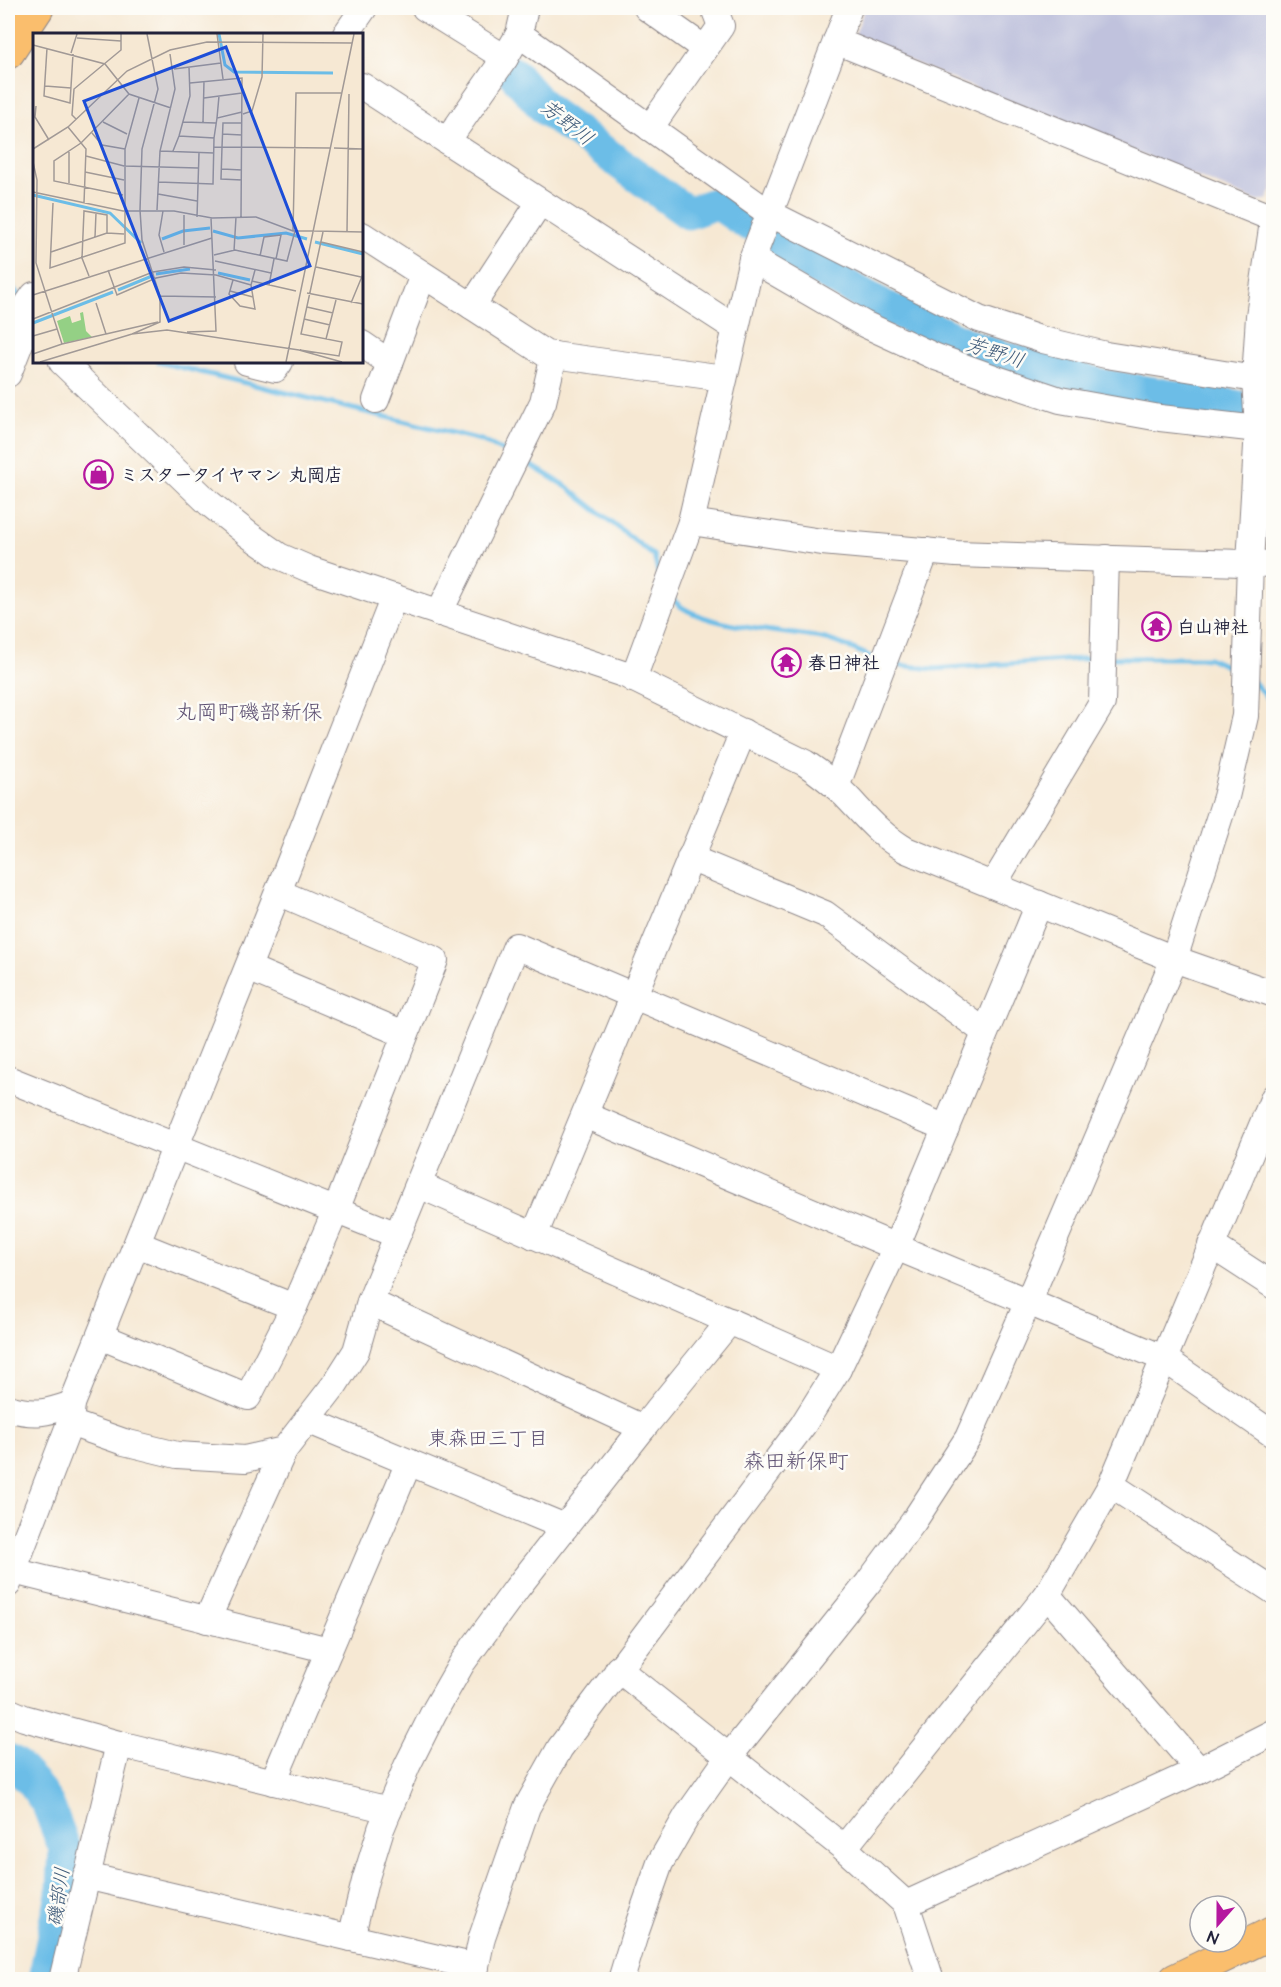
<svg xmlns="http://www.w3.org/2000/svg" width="1281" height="1987" viewBox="0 0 1281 1987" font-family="'Architects Daughter','Klee One',sans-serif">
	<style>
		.industrial { fill: #c0c2dd }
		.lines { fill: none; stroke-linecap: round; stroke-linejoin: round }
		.stream { stroke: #6cbde7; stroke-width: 5 }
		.river { stroke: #6cbde7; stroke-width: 33 }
		.minor-casing { stroke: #8c8587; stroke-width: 28 }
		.major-casing { stroke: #8c8587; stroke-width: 34 }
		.highway-casing { stroke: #8c8587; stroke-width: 35 }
		.minor { stroke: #fff; stroke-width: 26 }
		.major { stroke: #fabe6d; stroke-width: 32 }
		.highway { stroke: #fabe6d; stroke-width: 33 }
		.labels { text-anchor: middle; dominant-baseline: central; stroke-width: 5; stroke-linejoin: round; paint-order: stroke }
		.poi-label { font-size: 18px; font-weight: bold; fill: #22223b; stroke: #fdfcf7; text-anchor: start }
		.water-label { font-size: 20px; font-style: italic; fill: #3c5877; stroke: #fdfcf7 }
		.neighbourhood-label { font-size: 20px; fill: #5b4e70; stroke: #fdfcf7 }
		.quarter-label { font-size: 21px; fill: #5b4e70; stroke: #fdfcf7 }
		.inset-river { fill: none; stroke: #6cbde7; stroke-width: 3 }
		.inset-road { fill: none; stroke: #a19996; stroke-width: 1.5 }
		.view { fill: #1d4ed8; fill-opacity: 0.15; stroke: #1d4ed8; stroke-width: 3 }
		.inset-edge { fill: none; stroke: #22223b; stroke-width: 3 }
	</style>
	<rect width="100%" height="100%" fill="#fdfcf7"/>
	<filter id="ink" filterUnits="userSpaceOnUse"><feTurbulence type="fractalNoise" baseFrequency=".0167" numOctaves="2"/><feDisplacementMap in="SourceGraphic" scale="12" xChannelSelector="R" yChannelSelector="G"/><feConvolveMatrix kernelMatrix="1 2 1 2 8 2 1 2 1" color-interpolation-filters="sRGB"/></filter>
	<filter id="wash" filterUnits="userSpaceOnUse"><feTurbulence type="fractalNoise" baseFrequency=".008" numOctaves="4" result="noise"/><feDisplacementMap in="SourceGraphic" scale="24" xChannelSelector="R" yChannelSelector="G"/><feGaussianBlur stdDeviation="1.35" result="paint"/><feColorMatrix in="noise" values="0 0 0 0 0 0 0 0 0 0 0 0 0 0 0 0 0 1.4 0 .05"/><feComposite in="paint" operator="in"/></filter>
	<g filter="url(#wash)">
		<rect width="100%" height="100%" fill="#f6e8d3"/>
		<!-- industrial -->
		<path class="industrial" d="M865,8H1273V186L1268,199L1259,202L853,39Z"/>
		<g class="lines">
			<!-- stream -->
			<g class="stream">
				<path d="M8,284L24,299"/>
				<path d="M159,362L481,440L511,455"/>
				<path d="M522,460L567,487L654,556L660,580"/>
				<path d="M672,598C692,627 786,631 821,638C840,642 860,652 878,660"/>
				<path d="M1110,658H1209L1239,672"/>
				<path d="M889,664L933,669L1095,658"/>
				<path d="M1254,682L1274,707"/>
			</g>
			<!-- river -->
			<g class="river">
				<path d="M513,73L545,109L688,213L717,203L748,224"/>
				<path d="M775,242L810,265L882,305L979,350L1102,385L1236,406"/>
				<path d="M8,1760L14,1763L33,1783L48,1805L65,1849L63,1890L44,1980"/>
			</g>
		</g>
	</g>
	<g filter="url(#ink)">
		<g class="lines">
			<defs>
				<g id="minor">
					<path d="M425,8L505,58"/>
					<path d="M647,8L705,49"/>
					<path d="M346,34L364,8"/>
					<path d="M519,34L769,213L979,319L1043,340L1106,355L1255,379L1274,378"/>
					<path d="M836,41L1272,218"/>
					<path d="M362,86L735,328"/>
					<path d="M650,128L721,26L714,8"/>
					<path d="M447,141L505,58L519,34L525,8"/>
					<path d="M362,235L546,354L724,378"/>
					<path d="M752,259L864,324L936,357L997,379L1060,400L1160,418L1258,429H1273"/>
					<path d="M472,306L540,202"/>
					<path d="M16,321L34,295"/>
					<path d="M362,344L390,363"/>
					<path d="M62,362L209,503L249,535L279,556L309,569L626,675L805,763C820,773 833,783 846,796C865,816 881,836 906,850L1174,959L1274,994"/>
					<path d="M247,362L275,369L280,362"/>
					<path d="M8,374L26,328"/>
					<path d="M376,400L423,275"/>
					<path d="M691,522L822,542L956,554L1274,564"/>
					<path d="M439,613L543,402L554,355"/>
					<path d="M633,679L691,522L752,259L849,8"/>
					<path d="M836,787L926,551"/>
					<path d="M690,858L825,914L985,1032"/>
					<path d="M993,885L1102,703L1106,558"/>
					<path d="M248,968L404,1034"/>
					<path d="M8,1079L397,1235"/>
					<path d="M585,1115L896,1247L1163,1358L1274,1435"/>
					<path d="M419,1185L838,1369"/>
					<path d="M534,1236L743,732"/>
					<path d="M137,1244L294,1307"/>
					<path d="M1211,1245L1274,1286"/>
					<path d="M730,1321L643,1428L370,1302L516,946L946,1128"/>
					<path d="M100,1336L248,1397L294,1307L336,1210L435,960L278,892"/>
					<path d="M8,1408C35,1416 46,1413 72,1404"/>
					<path d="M307,1420L565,1527"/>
					<path d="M70,1423L124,1442L177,1455L245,1459L284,1450L335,1384L356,1351L370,1302"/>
					<path d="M1111,1485L1274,1591"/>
					<path d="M13,1571L329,1650"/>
					<path d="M8,1584L70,1423L72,1404L278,892L394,597"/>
					<path d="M1047,1595L1199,1770"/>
					<path d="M207,1620L284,1450"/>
					<path d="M618,1669L844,1848L906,1904L931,1980"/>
					<path d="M8,1711L24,1718L119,1744L389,1810"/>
					<path d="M273,1782L409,1462"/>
					<path d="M844,1848L1047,1595L1111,1485L1274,1097"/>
					<path d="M86,1876L476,1967"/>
					<path d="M906,1904L1199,1770L1274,1732"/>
					<path d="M351,1938L365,1881L381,1829L407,1766L434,1712L462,1663L517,1588L643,1428"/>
					<path d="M62,1980L119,1744"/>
					<path d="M473,1980L482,1937L527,1807L560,1748L803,1425L838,1369L896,1247L1039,904"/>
					<path d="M621,1980L635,1934L660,1863L687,1816L728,1758L868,1583L914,1521L968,1438L1028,1302L1174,959L1226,797L1245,716L1250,562L1258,429L1255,379L1259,316L1274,215"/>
				</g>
				<path id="major" d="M1175,1980L1274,1932"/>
				<path id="highway" d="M8,52L37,8"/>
			</defs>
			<!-- minor casing -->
			<use href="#minor" class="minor-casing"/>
			<!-- major casing -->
			<use href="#major" class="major-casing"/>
			<!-- highway casing -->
			<use href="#highway" class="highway-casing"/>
			<!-- minor -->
			<use href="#minor" class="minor"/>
			<!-- major -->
			<use href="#major" class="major"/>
			<!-- highway -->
			<use href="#highway" class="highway"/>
		</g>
	</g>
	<!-- icons -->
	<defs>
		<symbol id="shop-ring" viewBox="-11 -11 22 22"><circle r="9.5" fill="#fdfcf7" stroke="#b5179e" stroke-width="1.5"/><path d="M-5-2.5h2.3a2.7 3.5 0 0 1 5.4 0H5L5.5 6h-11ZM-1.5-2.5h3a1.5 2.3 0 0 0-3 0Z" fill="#b5179e"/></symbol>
		<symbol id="temple-ring" viewBox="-11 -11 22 22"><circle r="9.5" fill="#fdfcf7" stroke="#b5179e" stroke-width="1.5"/><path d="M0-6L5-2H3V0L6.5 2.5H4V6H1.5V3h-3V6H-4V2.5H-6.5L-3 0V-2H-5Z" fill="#b5179e"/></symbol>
	</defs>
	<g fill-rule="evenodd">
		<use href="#shop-ring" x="82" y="458" width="33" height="33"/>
		<use href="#temple-ring" x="1140" y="610" width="33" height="33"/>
		<use href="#temple-ring" x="770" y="646" width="33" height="33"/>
	</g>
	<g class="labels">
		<!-- poi labels -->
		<g class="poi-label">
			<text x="120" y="475">ミスタータイヤマン 丸岡店</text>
			<text x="1177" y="627">白山神社</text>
			<text x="808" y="663">春日神社</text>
		</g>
		<!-- water labels -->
		<g class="water-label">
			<text transform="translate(567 123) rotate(38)">芳野川</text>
			<text transform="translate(995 353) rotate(18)">芳野川</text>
			<text transform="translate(59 1897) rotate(-82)">磯部川</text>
		</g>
		<!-- neighbourhood labels -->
		<g class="neighbourhood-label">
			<text x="488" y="1439">東森田三丁目</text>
		</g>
		<!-- quarter labels -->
		<g class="quarter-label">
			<text x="249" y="712">丸岡町磯部新保</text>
			<text x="796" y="1461">森田新保町</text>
		</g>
	</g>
	<!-- overview -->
	<g transform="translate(33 33)">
		<rect width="330" height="330" fill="#f6e8d3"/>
		<path d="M50,279L53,298L59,304L31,310L24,288L37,283L39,290L48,287L47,280Z" fill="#94d085"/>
		<path class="inset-river" d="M186,1L192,32L201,39L300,40M0,162L77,180L108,210M180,198L205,205L253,200L274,206M129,206L150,198L177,195M282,209L330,221M185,240L217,247M123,241L157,236M85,257L119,243M0,290L80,259"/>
		<path class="inset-road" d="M184,1L190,46M44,5L88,8M0,12L72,31L96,61L138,75M14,15L11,63L37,70L40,21M38,20L44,1M141,36L188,30M157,50L209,45L208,184M12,53L38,55M171,65L209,60M3,73L2,84L16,107M210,81L219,78L229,44L230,1M184,85L186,63M43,86L39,82L41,56L88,17V1M70,89L94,101M150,89L183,90M170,89L171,48M35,94L53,116L51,170M59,100L69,112L92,116M189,101L209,102M146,103L157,63L156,34M181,105L184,85L209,79M181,114L297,115M301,115L330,116M0,116L35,94L94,38L137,17L174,9L319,10M127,118L181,120M53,123L91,133L165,135M0,129L4,147L3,230L29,311L0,321M189,136L209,137M52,139L91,147M209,147L188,146L189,114L190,90H209M125,149L180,151L181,105L146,103L140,118M36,150V119M0,159L90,178H141L179,185L223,184L260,198H280M125,161L164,168M90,162L21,148V128L48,110L96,61M20,170L17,235L92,210V116L106,65M124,177L127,118L142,56L137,21M130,178L126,202L131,219M151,182V212M164,184L166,120M260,198L263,60H308M281,198L330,199M314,198L316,61M62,204L63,180M288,209L330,219M201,218L203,184M18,219L74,200L91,201M181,222L202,217L254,228L262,198M227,223L231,204L248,202L243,226M182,228L238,240M283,234L328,244M75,237L84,262L123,245L148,240L183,242L218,252M56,243L49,225L51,178L74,182V200M200,247L196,261L207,273L222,276L218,252L222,237M219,248L263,258M236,252L241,226M197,258L220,264M274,260L330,271M0,262L179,205M127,263L183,264M318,270L330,241M274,274L300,280M0,286L120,239L151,234L183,237M271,286L297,292M154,299L183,298L178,185M73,301L125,289M99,301L127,289V263L109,207L107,177L109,116L125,56L114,1M0,303L24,296M293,306L303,267M29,311L73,301L63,270M267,317L306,323L309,309L268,301L290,199M7,329L99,301L134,297L266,317L309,329M253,329L321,1"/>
		<path class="view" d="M193,14L277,233L136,288L51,68Z"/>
		<rect width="330" height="330" class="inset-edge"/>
	</g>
	<!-- margin -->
	<rect width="1281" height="1987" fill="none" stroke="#fdfcf7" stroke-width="30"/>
	<!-- north arrow -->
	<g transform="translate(1218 1924) rotate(201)"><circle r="28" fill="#fdfcf7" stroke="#a5a5ac" stroke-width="1.5"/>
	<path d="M0-4.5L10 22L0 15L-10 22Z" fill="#b5179e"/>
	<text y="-9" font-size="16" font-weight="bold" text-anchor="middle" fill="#22223b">N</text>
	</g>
</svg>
